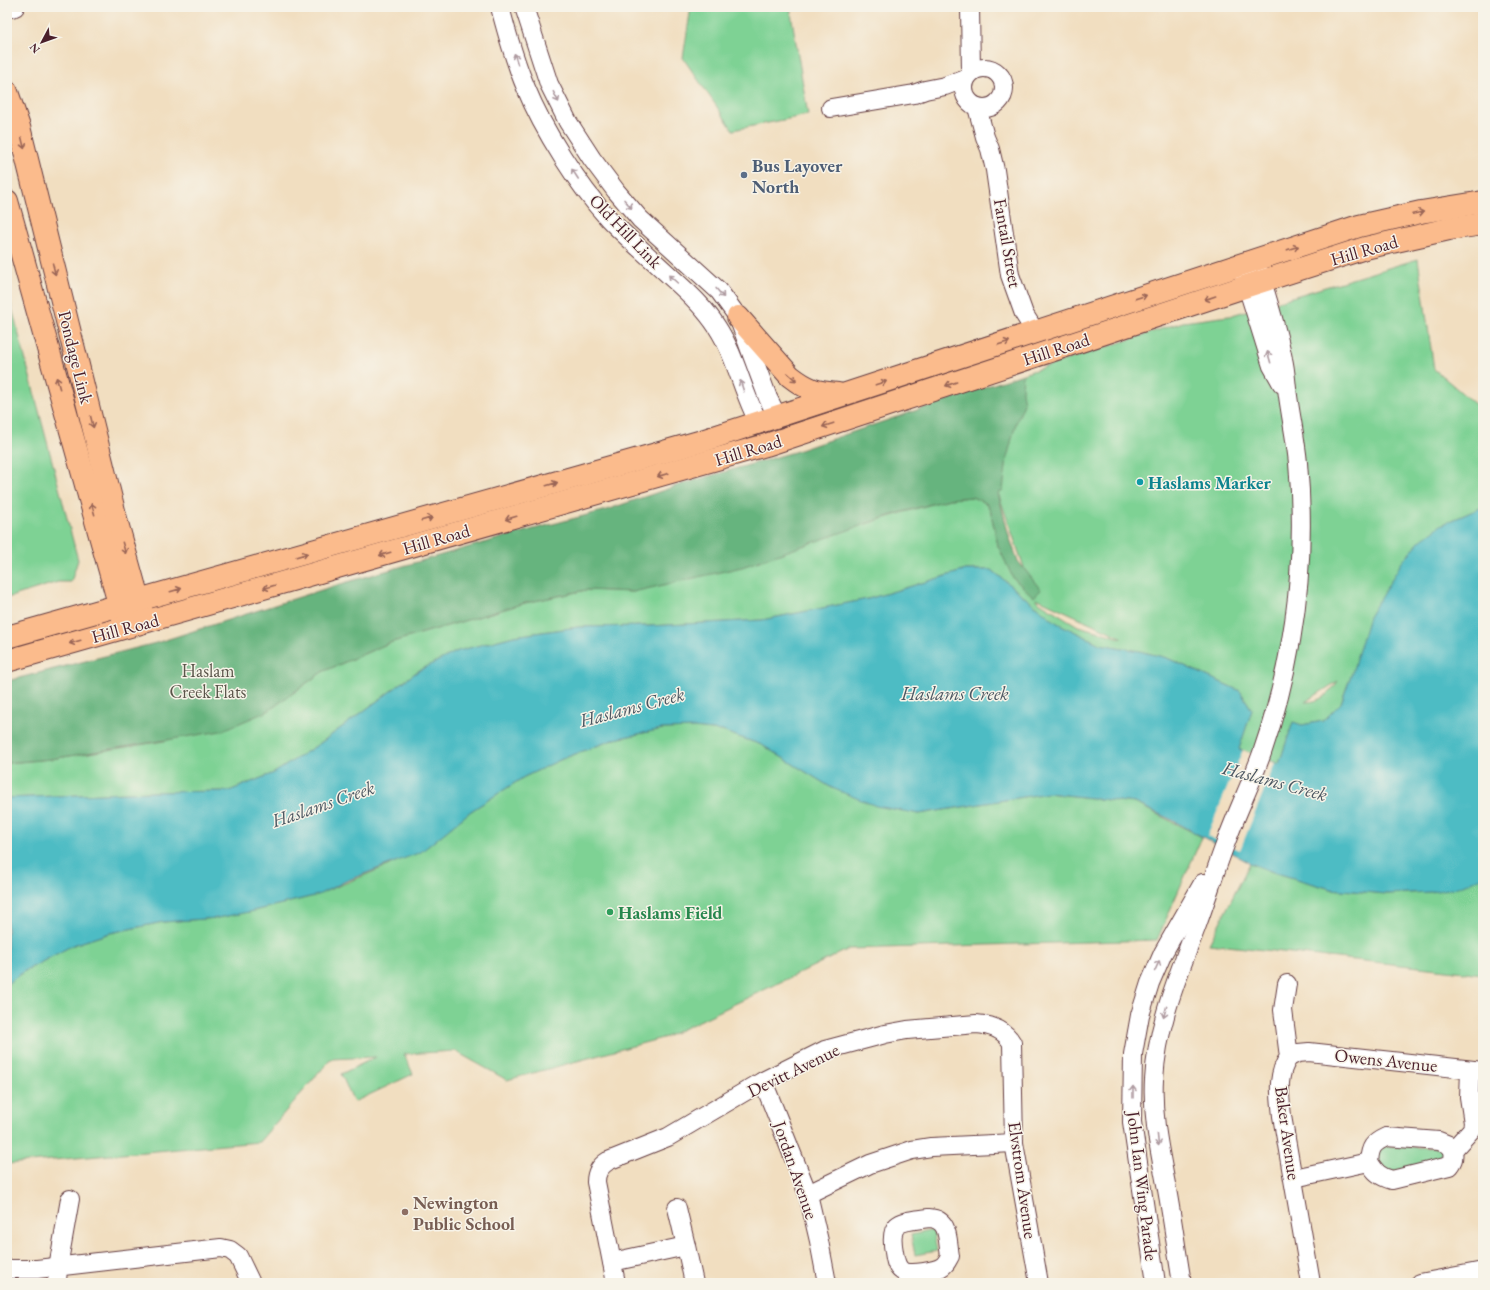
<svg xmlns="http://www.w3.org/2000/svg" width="1490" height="1290" viewBox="0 0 1490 1290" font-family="'EB Garamond',serif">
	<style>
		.green { fill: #7ed294; stroke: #647860; fill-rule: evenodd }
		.forest { fill: #66b47e; stroke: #586a54 }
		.water { fill: #4ebcc4; stroke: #4c6e78 }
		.pier { fill: #f1dec0 }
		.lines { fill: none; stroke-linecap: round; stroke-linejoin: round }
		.minor-casing { stroke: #633c41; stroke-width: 20 }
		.major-casing { stroke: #633c41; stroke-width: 24 }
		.minor { stroke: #fff; stroke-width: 18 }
		.major { stroke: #fbbb8c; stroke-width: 22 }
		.oneway { stroke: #ae9aa0 }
		.oneway2 { stroke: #9a6557 }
		.service-dot { fill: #5c6f8a; stroke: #f7f3e8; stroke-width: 1.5 }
		.culture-dot { fill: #0f9aa8; stroke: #f7f3e8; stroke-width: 1.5 }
		.leisure-dot { fill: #2e9e5b; stroke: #f7f3e8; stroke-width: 1.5 }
		.education-dot { fill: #8d6e63; stroke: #f7f3e8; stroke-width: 1.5 }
		.labels { text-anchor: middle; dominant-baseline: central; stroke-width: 3; stroke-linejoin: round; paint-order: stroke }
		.service-label { font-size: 18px; font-weight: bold; fill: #4e5e75; stroke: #f7f3e8; text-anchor: start }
		.street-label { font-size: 18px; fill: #4a1f2b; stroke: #f7f3e8 }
		.culture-label { font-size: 18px; font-weight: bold; fill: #0d838f; stroke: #f7f3e8; text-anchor: start }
		.park-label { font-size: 18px; fill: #5a554a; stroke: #f7f3e8 }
		.leisure-label { font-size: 18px; font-weight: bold; fill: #27864d; stroke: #f7f3e8; text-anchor: start }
		.education-label { font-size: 18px; font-weight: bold; fill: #785e54; stroke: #f7f3e8; text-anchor: start }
		.water-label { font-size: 19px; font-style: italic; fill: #4b5661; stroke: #f7f3e8 }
	</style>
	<rect width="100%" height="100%" fill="#f7f3e8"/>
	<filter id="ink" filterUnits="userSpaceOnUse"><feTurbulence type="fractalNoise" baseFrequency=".025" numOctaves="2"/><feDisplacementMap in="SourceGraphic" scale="8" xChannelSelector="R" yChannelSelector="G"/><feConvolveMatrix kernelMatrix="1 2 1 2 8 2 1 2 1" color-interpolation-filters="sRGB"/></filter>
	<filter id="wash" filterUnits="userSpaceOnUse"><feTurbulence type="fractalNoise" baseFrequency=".012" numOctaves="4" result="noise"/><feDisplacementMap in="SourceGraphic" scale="16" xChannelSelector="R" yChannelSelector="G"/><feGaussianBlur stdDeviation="0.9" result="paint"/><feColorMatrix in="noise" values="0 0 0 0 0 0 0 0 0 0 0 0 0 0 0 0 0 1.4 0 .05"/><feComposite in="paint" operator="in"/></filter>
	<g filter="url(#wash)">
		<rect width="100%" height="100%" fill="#f1dec0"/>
		<!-- green -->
		<g class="green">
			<path d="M691,7H790L808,115L733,130L683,58Z"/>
			<path d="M1418,259L1434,369L1483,411V507L1441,525L1352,673L1341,703L1323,721L1302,725L1293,722L1279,764L1239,749L1252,710L1240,691L1167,658L1139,651L1100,644L1057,623L1028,600L992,570H966L868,599L762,620L649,626L578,627L514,636L458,651L418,671L319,744L274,773L229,791L153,792L7,798V763L51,759L164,741L268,711L322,672L389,643L525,603L586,590L633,592L949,499L972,497L987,504L991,513L998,546L1034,596L998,493L1023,374L1183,322L1229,316ZM1036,598L1121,637V638L1078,626L1039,602ZM1338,681C1329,694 1321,702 1305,702Z"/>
			<path d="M7,289L78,560L71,582H58L7,598Z"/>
			<path d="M694,728L722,731L762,745L832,788L919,814L1048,793L1135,803L1202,837L1157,940L849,949L666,1037L507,1080L455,1051L404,1054L413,1074L354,1102L341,1074L376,1057L331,1059L259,1142L7,1164V984L23,972L73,945L110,933L163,922L217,918L249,912L314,896L387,866L428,846L471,811L524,777L562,759L615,739L662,729Z"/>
			<path d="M1250,863L1273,872L1331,889L1386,894L1431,892L1483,877V974L1209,944Z"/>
			<path d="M1377,1146L1442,1148L1447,1152L1444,1164L1388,1173L1372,1153Z"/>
			<path d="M933,1230L937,1251L915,1255L911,1235Z"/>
		</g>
		<!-- forest -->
		<path class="forest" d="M1023,374L1022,392L1024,404L1016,423L1007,458L1003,490L998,493L1009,536L1018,561L1041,590L1034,597L1013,578L998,546L991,513L987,504L972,497L949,499L889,516L742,567L633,592L586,590L525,603L389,643L322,672L268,711L221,731L51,759L7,763V681L156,643L337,585L511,535L606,510L682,484L794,452Z"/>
		<!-- water -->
		<path class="water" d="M1483,507V877L1455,888L1431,892L1386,894L1331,889L1273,872L1250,863L1172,820L1135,803L1048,793L919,814L876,806L832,788L762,745L722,731L694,728L662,729L615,739L562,759L524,777L471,811L421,852L346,881L318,895L249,912L217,918L163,922L110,933L73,945L23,972L7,984V798L153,792L229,791L274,773L319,744L418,671L458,651L514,636L578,627L649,626L762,620L868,599L966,570H992L1028,600L1057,623L1100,644L1139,651L1167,658L1240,691L1252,710L1239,749L1279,764L1293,722L1302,725L1323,721L1341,703L1352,673L1369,617L1402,562L1420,541L1441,525Z"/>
		<!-- pier -->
		<path class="pier" d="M1243,750L1275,763L1240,850L1207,836Z"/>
	</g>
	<g filter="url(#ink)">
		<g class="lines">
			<defs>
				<g id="minor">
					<path d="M500,7C507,34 515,62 526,88C543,130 578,185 608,218C628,239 651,258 672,278C689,293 705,308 717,327C736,356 742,391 758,421"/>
					<path d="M524,7L549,84L568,122L592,159L616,191L640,219L719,291L738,317L768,398L777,416"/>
					<path d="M970,7L971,72"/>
					<path d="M7,9L15,7"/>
					<circle cx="984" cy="88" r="20"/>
					<path d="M977,107L985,137L990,149L995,170L1010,275L1024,314L1036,333"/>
					<path d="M831,108L914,94L925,90L945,86L966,78"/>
					<path d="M1243,273L1272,366L1282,384"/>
					<path d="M1287,984L1283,1010L1289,1057C1276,1075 1280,1095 1282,1116L1311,1283"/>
					<path d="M1289,1057L1298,1053L1309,1052L1483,1071"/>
					<path d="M763,1081L808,1194L819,1241L827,1283"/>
					<path d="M1386,1137L1439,1141L1449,1145L1453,1150C1454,1156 1454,1160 1449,1166L1392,1180C1380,1177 1375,1172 1369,1162C1370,1147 1373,1143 1386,1137Z"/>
					<path d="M1453,1150L1472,1129L1473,1123L1469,1097L1470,1070"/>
					<path d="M1294,1178L1369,1162"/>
					<path d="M808,1194L870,1164L912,1150L931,1147L1014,1143"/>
					<path d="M677,1208L686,1246"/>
					<path d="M929,1218C950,1219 947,1240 950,1256C948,1259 947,1263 943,1266C937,1271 909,1276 902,1271C896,1267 895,1259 894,1252C888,1219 902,1222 929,1218Z"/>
					<path d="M612,1262L686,1246L694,1283"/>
					<path d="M7,1269H37L221,1248L230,1250L238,1256L251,1283"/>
					<path d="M57,1283L58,1267L70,1199"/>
					<path d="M616,1283L596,1182C596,1172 600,1166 608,1161L668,1137L763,1081L825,1050L885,1034L907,1030L976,1024C991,1025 1004,1029 1012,1043L1014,1143L1039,1283"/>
					<path d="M1156,1283L1132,1122L1133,1054L1140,1015L1150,983L1163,953L1203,883"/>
					<path d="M1182,1283C1176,1248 1172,1214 1165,1179C1159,1147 1152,1114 1154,1080C1157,1024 1178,976 1197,925C1207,898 1215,871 1225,845C1236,814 1251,784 1262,753C1294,660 1307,561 1298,463C1296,441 1291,418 1288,396C1286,384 1286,371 1283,359C1277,328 1267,298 1258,268"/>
					<path d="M1420,1283L1483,1271"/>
				</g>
				<g id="major">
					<path d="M7,92L19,127L117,523L142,613"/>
					<path d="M7,201L123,618"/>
					<path d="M738,317L790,376C808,390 816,392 838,394"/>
					<path d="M7,637L568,479L702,441L1359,226L1421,212L1483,202"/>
					<path d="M7,661L766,445L1247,286L1365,248L1449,229L1483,224"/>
				</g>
			</defs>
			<!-- minor casing -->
			<use href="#minor" class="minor-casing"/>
			<!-- major casing -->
			<use href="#major" class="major-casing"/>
			<!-- minor -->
			<use href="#minor" class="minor"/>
			<!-- major -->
			<use href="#major" class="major"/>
		</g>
		<!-- one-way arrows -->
		<defs><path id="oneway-shaft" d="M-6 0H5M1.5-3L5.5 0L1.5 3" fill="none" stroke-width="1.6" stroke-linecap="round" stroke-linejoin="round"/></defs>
		<g class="oneway">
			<use href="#oneway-shaft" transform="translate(516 59) rotate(-107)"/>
			<use href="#oneway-shaft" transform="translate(556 97) rotate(63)"/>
			<use href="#oneway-shaft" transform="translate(575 174) rotate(-123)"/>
			<use href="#oneway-shaft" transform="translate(628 204) rotate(49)"/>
			<use href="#oneway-shaft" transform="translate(673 279) rotate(-138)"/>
			<use href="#oneway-shaft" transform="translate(720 293) rotate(50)"/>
			<use href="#oneway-shaft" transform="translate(1269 357) rotate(-106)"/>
			<use href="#oneway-shaft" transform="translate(742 386) rotate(-108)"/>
			<use href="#oneway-shaft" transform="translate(1157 966) rotate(-66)"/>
			<use href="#oneway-shaft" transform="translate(1165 1012) rotate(106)"/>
			<use href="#oneway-shaft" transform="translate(1133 1092) rotate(-90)"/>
			<use href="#oneway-shaft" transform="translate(1158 1140) rotate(84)"/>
		</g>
		<g class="oneway2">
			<use href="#oneway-shaft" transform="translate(23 143) rotate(76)"/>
			<use href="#oneway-shaft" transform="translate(1418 213) rotate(-12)"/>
			<use href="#oneway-shaft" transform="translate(1293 248) rotate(-18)"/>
			<use href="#oneway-shaft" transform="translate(54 269) rotate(76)"/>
			<use href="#oneway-shaft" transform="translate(1141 297) rotate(-18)"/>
			<use href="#oneway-shaft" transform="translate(1210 298) rotate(161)"/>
			<use href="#oneway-shaft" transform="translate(1004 343) rotate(-18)"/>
			<use href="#oneway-shaft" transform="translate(792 377) rotate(42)"/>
			<use href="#oneway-shaft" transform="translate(58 383) rotate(-106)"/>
			<use href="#oneway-shaft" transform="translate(881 383) rotate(-18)"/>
			<use href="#oneway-shaft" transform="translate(951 384) rotate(161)"/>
			<use href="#oneway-shaft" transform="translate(92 422) rotate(76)"/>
			<use href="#oneway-shaft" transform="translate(828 425) rotate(162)"/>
			<use href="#oneway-shaft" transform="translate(663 475) rotate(164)"/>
			<use href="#oneway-shaft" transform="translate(552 484) rotate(-16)"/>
			<use href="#oneway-shaft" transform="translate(93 509) rotate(-106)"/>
			<use href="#oneway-shaft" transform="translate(511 518) rotate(164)"/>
			<use href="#oneway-shaft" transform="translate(427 519) rotate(-16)"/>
			<use href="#oneway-shaft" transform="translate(124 548) rotate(74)"/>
			<use href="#oneway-shaft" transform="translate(385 554) rotate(164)"/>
			<use href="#oneway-shaft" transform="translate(302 555) rotate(-16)"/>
			<use href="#oneway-shaft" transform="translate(269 587) rotate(164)"/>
			<use href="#oneway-shaft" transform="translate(176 590) rotate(-16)"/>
			<use href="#oneway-shaft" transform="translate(75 642) rotate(164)"/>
		</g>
	</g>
	<!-- markers -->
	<circle class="service-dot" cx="744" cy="175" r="4"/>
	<circle class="culture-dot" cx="1140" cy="482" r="4"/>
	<circle class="leisure-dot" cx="610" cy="912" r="4"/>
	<circle class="education-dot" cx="405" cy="1212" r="4"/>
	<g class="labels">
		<!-- service labels -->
		<g class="service-label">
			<text x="752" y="165">Bus Layover<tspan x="752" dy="21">North</tspan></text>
		</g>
		<!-- street labels -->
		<g class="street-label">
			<text transform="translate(626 231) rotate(46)">Old Hill Link</text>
			<text transform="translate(1008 243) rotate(80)">Fantail Street</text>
			<text transform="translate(1364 250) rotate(-16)">Hill Road</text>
			<text transform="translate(1056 349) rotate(-18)">Hill Road</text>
			<text transform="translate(76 357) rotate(76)">Pondage Link</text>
			<text transform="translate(748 450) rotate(-17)">Hill Road</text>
			<text transform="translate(436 539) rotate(-16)">Hill Road</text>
			<text transform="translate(125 628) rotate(-15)">Hill Road</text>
			<text transform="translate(1386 1060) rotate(6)">Owens Avenue</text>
			<text transform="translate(793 1070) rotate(-26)">Devitt Avenue</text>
			<text transform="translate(1288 1133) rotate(82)">Baker Avenue</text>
			<text transform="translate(796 1170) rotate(71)">Jordan Avenue</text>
			<text transform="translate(1023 1180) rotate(82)">Elvstrom Avenue</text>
			<text transform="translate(1143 1186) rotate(83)">John Ian Wing Parade</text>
		</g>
		<!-- culture labels -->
		<g class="culture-label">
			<text x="1148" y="482">Haslams Marker</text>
		</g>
		<!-- park labels -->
		<g class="park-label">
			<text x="208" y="670">Haslam<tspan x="208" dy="21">Creek Flats</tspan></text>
		</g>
		<!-- leisure labels -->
		<g class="leisure-label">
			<text x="618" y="912">Haslams Field</text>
		</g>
		<!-- education labels -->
		<g class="education-label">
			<text x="413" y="1202">Newington<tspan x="413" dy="21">Public School</tspan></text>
		</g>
		<!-- water labels -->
		<g class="water-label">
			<text x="955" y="693">Haslams Creek</text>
			<text transform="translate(632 707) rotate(-15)">Haslams Creek</text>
			<text transform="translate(1275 781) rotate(15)">Haslams Creek</text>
			<text transform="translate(323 804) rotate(-19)">Haslams Creek</text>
		</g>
	</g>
	<!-- margin -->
	<rect width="1490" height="1290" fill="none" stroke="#f7f3e8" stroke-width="24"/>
	<!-- north arrow -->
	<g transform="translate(42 42) rotate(229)" stroke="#f7f3e8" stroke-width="3" paint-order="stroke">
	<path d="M0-3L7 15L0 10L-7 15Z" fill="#4a1f2b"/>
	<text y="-6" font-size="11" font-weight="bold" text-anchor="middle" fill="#4a1f2b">N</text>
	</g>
</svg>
